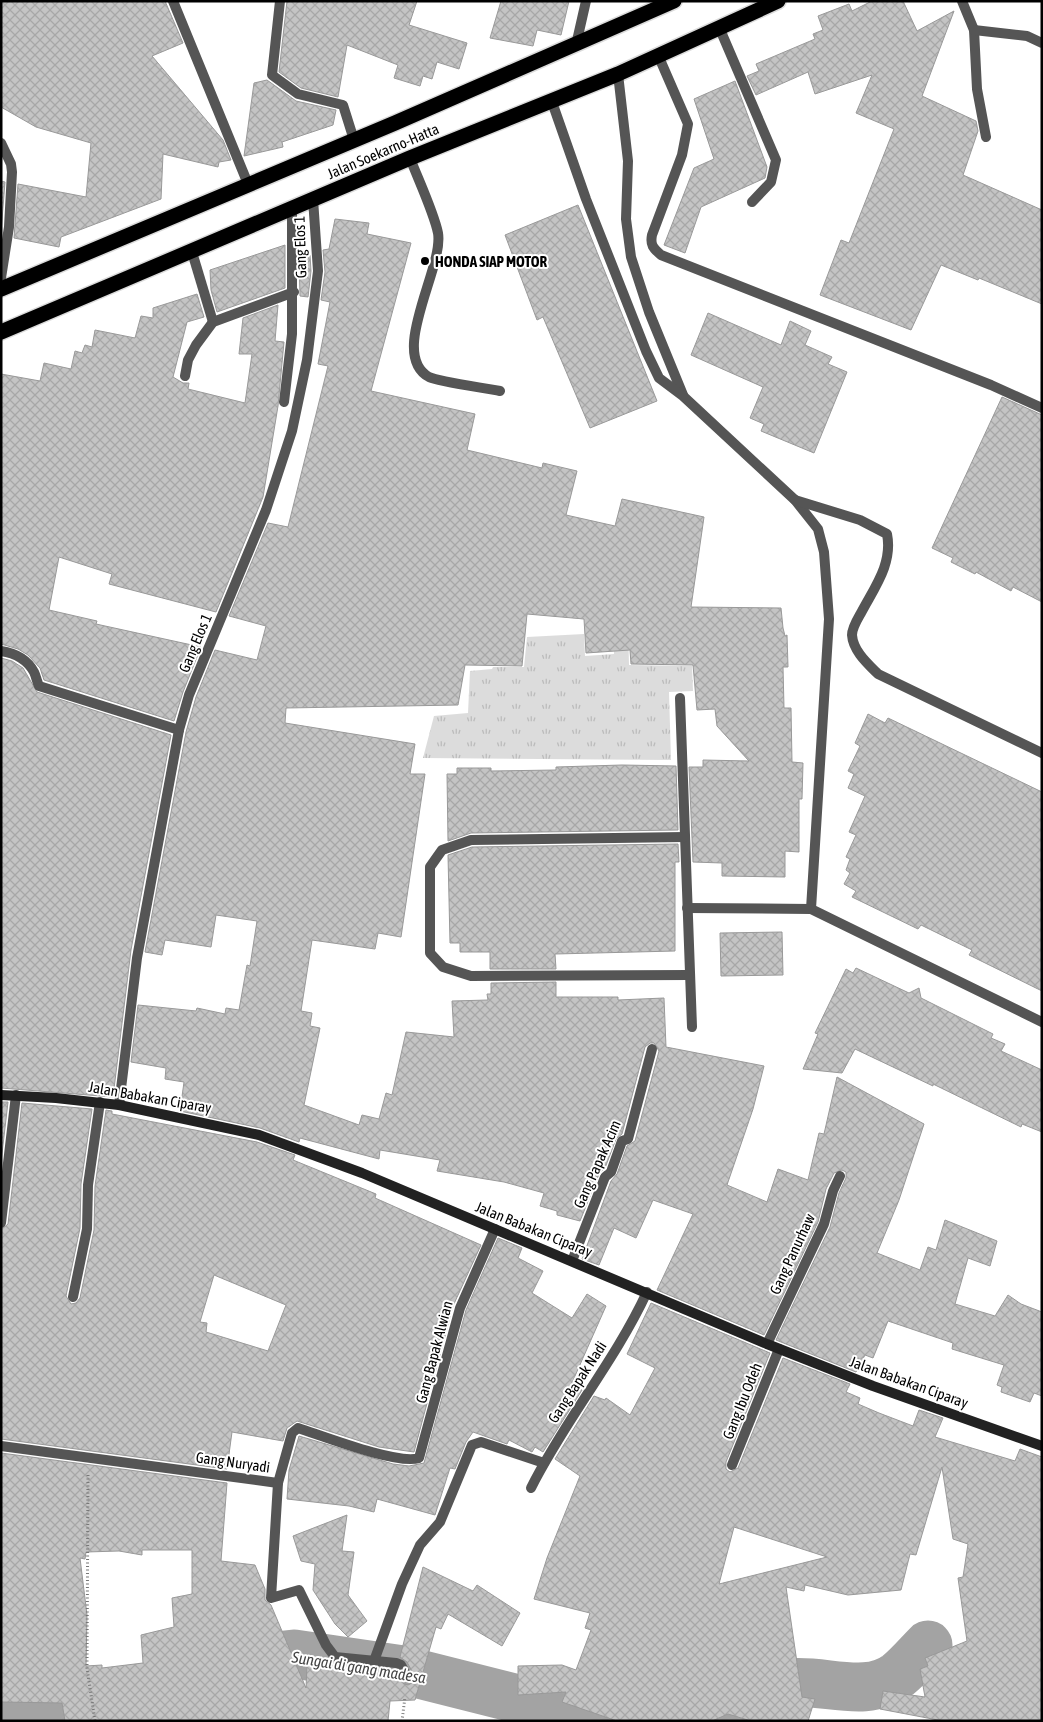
<svg xmlns="http://www.w3.org/2000/svg" width="1043" height="1722" viewBox="0 0 1043 1722" font-family="'Asap Condensed',sans-serif">
	<style>
		.grass { fill: url(#grass-tufts) }
		.lines { fill: none; stroke-linecap: round; stroke-linejoin: round }
		.river { stroke: #a3a3a3; stroke-width: 49 }
		.building { fill: url(#building-cross-hatch); stroke: #999; fill-rule: evenodd }
		.highway-casing { stroke: #dbdbdb; stroke-width: 18 }
		.path { stroke: #777; stroke-width: 3; stroke-dasharray: 1 2.5; stroke-linecap: butt }
		.lane { stroke: #555; stroke-width: 10 }
		.street { stroke: #555; stroke-width: 10 }
		.secondary { stroke: #222; stroke-width: 10 }
		.highway { stroke: #000; stroke-width: 15 }
		.poi-dot { fill: #000; stroke: #fff; stroke-width: 2 }
		.labels { text-anchor: middle; dominant-baseline: central; stroke-width: 4; stroke-linejoin: round; paint-order: stroke }
		.street-label { font-size: 15px; fill: #000; stroke: #fff }
		.poi-label { font-size: 15px; font-weight: bold; fill: #000; stroke: #fff; text-anchor: start }
		.water-label { font-size: 16px; font-style: italic; fill: #444; stroke: #fff }
	</style>
	<defs>
		<pattern id="grass-tufts" width="24" height="20" patternUnits="userSpaceOnUse" patternTransform="scale(1.25)"><rect width="24" height="20" fill="#dcdcdc"/><path d="M3 7l-1-3M5 7V3M7 7l1-3M15 17l-1-3M17 17v-4M19 17l1-3" fill="none" stroke="#bbb"/></pattern>
		<pattern id="building-cross-hatch" width="8" height="8" patternUnits="userSpaceOnUse" patternTransform="scale(1.25)"><rect width="8" height="8" fill="#c4c4c4"/><path d="M0 0l8 8M0 8l8-8" fill="none" stroke="#a7a7a7"/></pattern>
	</defs>
	<rect width="100%" height="100%" fill="#fff"/>
	<!-- grass -->
	<path class="grass" d="M628,625L629,665L692,666L693,691L669,692L671,760L423,758L434,716L468,713L470,671L492,669L493,667H524L527,637L584,634L585,656L614,654L613,626Z"/>
	<g class="lines">
		<!-- river -->
		<g class="river">
			<path d="M227,1669L267,1657L294,1654L403,1670L570,1712L588,1721"/>
			<path d="M13,1721C34,1705 60,1708 85,1704"/>
			<path d="M732,1721L789,1683C825,1679 866,1699 898,1675C909,1666 918,1655 928,1645"/>
		</g>
	</g>
	<!-- building -->
	<g class="building">
		<path d="M1,1H165L183,43L152,56L223,140L231,160L219,162L218,167L163,154L161,199L61,237L59,247L14,238L18,184L86,197L91,143L36,127L1,107Z"/>
		<path d="M287,1H417L409,25L467,43L459,69L437,62L432,79L423,76L420,86L394,78L398,65L347,45L338,97L301,88L279,72Z"/>
		<path d="M501,1H569L561,35L537,30L533,46L490,38Z"/>
		<path d="M872,1H903L917,31L954,11L922,96L976,121L978,131L963,175L1042,210V304L979,278L978,280L941,265L911,330L820,295L841,240L849,243L894,129L856,113L872,75L815,94L808,72L756,95L747,76L759,71L756,64L815,39L813,34L823,30L818,16L849,4L852,11Z"/>
		<path d="M267,80L296,101L336,110L333,125L282,142L283,147L244,156L254,83Z"/>
		<path d="M735,81L767,167L765,178L701,207L685,253L664,245L694,168L714,159L694,99Z"/>
		<path d="M1,181L5,182L1,232Z"/>
		<path d="M578,205L657,401L590,428L543,317L537,320L505,235Z"/>
		<path d="M335,219L369,223L367,234L411,243L371,391L475,414L467,450L542,468L543,463L577,471L566,515L615,526L622,499L704,517L691,607L781,608L783,628L785,636L787,635L788,667H783L784,708H791L792,762L803,763L802,799H799V852L785,851V877L722,876V863L693,862L689,767H703V760L749,761L717,726L715,709L697,710L693,665L631,664L630,650L586,653L584,619L527,614L522,666L465,665L458,705L286,708L285,723L415,744L410,774H425L401,937L378,933L375,949L312,940L301,1011L312,1013L310,1026L320,1028L304,1105L359,1125L362,1115L379,1119L386,1093L392,1095L406,1032L454,1037L452,1001L488,1000L487,994H491V983L556,982V997H618V1000L664,998L666,1047L764,1066L753,1109L727,1185L767,1202L778,1169L808,1180L819,1133L824,1134L837,1077L924,1124L899,1200L877,1253L920,1270L928,1247L936,1250L945,1220L997,1241L990,1266L968,1258L955,1304L995,1316L1008,1295L1021,1304L1042,1312V1396L1034,1393L1030,1402L1001,1392L1002,1387L997,1385L1004,1365L952,1349L953,1343L888,1321L873,1358L865,1355L856,1372L776,1340L830,1227L839,1193L846,1178V1172L842,1170L834,1173L826,1189L818,1222L764,1335L657,1290L693,1214L653,1200L636,1238L614,1228L599,1265L582,1259L611,1181L617,1174L627,1146L635,1141L659,1051L654,1043H650L645,1047L622,1134L616,1139L605,1168L599,1174L580,1221L557,1215V1211L540,1206L544,1193L504,1182L437,1171L440,1160L380,1150L379,1159L300,1138L299,1142L260,1128L180,1111L184,1082L165,1079L166,1068L131,1062L138,1005L196,1011L197,1008L225,1014L226,1008L239,1010L247,965L250,966L257,921L216,915L211,947L165,940L162,955L145,952L186,732L196,697L215,650L257,660L266,626L229,616L268,523L288,527L328,366L318,364L330,302L321,300L325,272L323,250L329,249Z"/>
		<path d="M285,245V288L217,312L211,290L210,270Z"/>
		<path d="M310,255L311,271L308,297L300,296L299,258Z"/>
		<path d="M197,294L204,317L187,322L173,377L183,383H189L188,389L245,403L252,354H239L243,318L278,305L275,341L284,342L278,406L263,497L216,612L109,584L112,574L59,557L49,610L97,621L96,624L201,647L183,692L174,721L44,680L40,668L28,655L18,649L1,644V374L40,381L44,363L71,369L75,351L82,353L85,345L92,347L95,330L135,338L141,316L153,318V308Z"/>
		<path d="M708,313L781,345L790,321L811,331L805,345L832,357L828,364L847,372L814,453L761,431L764,424L750,418L763,387L691,355Z"/>
		<path d="M1002,397L1042,415V602L1013,587L1011,591L976,572L975,574L951,562L953,558L932,548Z"/>
		<path d="M1,658L12,661L23,668L37,692L171,735L131,950L113,1097L1,1088Z"/>
		<path d="M868,714L885,723L888,718L1042,792V991L969,955L972,950L921,925L918,929L852,897L856,891L844,884L850,873L846,870L850,859L846,857L856,835L849,832L865,796L848,788L854,774L848,771L860,746L855,743Z"/>
		<path d="M622,765L676,766L678,830L471,833L448,841L447,774H457V768H491V771L556,770V767Z"/>
		<path d="M678,844L679,862H675V951L555,954L556,969H490V952H460V943H450L448,855L472,847Z"/>
		<path d="M782,932L783,975L721,976L720,933Z"/>
		<path d="M856,968L909,993L919,988L921,998L993,1034L991,1038L1005,1044L1001,1051L1042,1070V1132L1022,1124L1021,1127L933,1084V1086L855,1049L842,1073L803,1069L818,1034L815,1033L846,969L853,973Z"/>
		<path d="M1,1102H8L1,1162Z"/>
		<path d="M22,1103L92,1109L81,1184L80,1228L66,1296L71,1304L76,1303L80,1298L94,1230L95,1186L106,1110L112,1111V1114L257,1142L295,1155L293,1160L376,1194L375,1198L481,1245L453,1306L414,1452L379,1447L297,1421L287,1428L283,1441L232,1432L227,1469L1,1439V1230L8,1224ZM214,1275L286,1305L268,1351L206,1332L207,1323L200,1322Z"/>
		<path d="M498,1238L522,1248L518,1258L543,1271L532,1293L572,1318L587,1294L606,1306L571,1385L582,1390L543,1452L535,1447L532,1452L509,1440L507,1444L473,1432L466,1442L455,1469L450,1468L435,1515L377,1499L374,1512L349,1506L287,1499L289,1470L299,1436L393,1464L409,1466L424,1463L466,1310Z"/>
		<path d="M651,1303L770,1353L726,1462V1469L730,1472L738,1468L783,1358L850,1384L846,1392L860,1398L858,1404L879,1413L913,1426L919,1410L943,1418L935,1437L1015,1461L1020,1449L1042,1457V1721H943L880,1709L883,1691L925,1697L920,1669L928,1666L925,1658L967,1641L958,1578L963,1577L968,1544L953,1539L942,1467L916,1555L910,1554L901,1590L848,1595L805,1585L804,1591L786,1587L802,1697L815,1699L808,1721H751L728,1714L712,1721H617L562,1702L566,1692L518,1695V1666L562,1665L576,1670L591,1630L585,1628L590,1613L534,1599L547,1558L580,1476L555,1459L594,1396L605,1400L606,1398L630,1415L655,1368L627,1354ZM734,1527L827,1557L719,1584Z"/>
		<path d="M1,1453L227,1483L221,1561L255,1565L265,1589V1600L271,1605L306,1688L307,1665L322,1666L395,1678L396,1671L404,1684L408,1685L414,1682V1675L407,1662L400,1657L423,1567L473,1591L477,1585L520,1613L502,1646L448,1614L441,1629L436,1627L415,1700L390,1701L388,1721H65L62,1703L1,1702ZM142,1550H192V1594L172,1598L174,1627L141,1635L143,1663L102,1668V1665L86,1666L87,1615L80,1558L85,1559L86,1552L119,1551L142,1555Z"/>
		<path d="M347,1515L342,1551L354,1552L348,1595L367,1621L348,1637L335,1624L313,1590L315,1564L301,1561L293,1536Z"/>
	</g>
	<g class="lines">
		<defs>
			<g id="highway">
				<path d="M1,289L395,123L674,1"/>
				<path d="M1,332L410,158L618,74L778,1"/>
			</g>
		</defs>
		<!-- highway casing -->
		<use href="#highway" class="highway-casing"/>
		<!-- path -->
		<g class="path">
			<path d="M88,1475L87,1668L95,1721"/>
			<path d="M402,1721L405,1697"/>
		</g>
		<!-- lane -->
		<g class="lane">
			<path d="M173,1L248,184"/>
			<path d="M280,1L272,75L298,94L343,105L354,140"/>
			<path d="M962,1L974,30L977,89L986,137"/>
			<path d="M719,27L776,160L771,182L752,202"/>
			<path d="M974,30L1027,36L1042,43"/>
			<path d="M1,143L11,164L12,172L9,227L1,278"/>
			<path d="M410,158C418,179 434,213 438,233C444,268 388,354 429,377C439,382 486,388 500,391"/>
			<path d="M192,252L213,322"/>
			<path d="M185,376L188,360L196,345L213,322L294,292"/>
			<path d="M284,402L292,334V208"/>
		</g>
		<!-- street -->
		<g class="street">
			<path d="M576,45L586,1"/>
			<path d="M658,55L688,124L682,155L652,235C650,245 653,248 661,255L991,385L1042,408"/>
			<path d="M618,74L628,161L626,219L631,257L649,312L683,395"/>
			<path d="M552,102L586,199L646,351L659,378L683,396L795,500L818,529L824,552L829,619L811,909L1042,1022"/>
			<path d="M795,500L860,520L887,534C893,564 874,588 861,613C857,620 852,628 852,635C853,651 868,664 878,674L1042,753"/>
			<path d="M1,651C14,653 27,659 34,672C36,676 37,682 39,686L179,730"/>
			<path d="M680,698L692,1027"/>
			<path d="M685,837L471,840L442,850L430,867V953L443,967L471,976L690,975"/>
			<path d="M687,908L811,909"/>
			<path d="M119,1105L137,958L179,730L189,695L266,510L292,431L307,360L318,271L313,199"/>
			<path d="M1,1223L16,1095"/>
			<path d="M572,1261L605,1177L611,1172L622,1141L628,1139L652,1049"/>
			<path d="M73,1297L87,1229L88,1185L100,1102"/>
			<path d="M767,1344L824,1224L833,1191L840,1176"/>
			<path d="M1,1446L278,1483L292,1433L298,1428C323,1436 397,1465 419,1458L460,1308L495,1229"/>
			<path d="M732,1465L779,1349"/>
			<path d="M278,1483L271,1598L299,1590L326,1645L335,1657L396,1663L401,1665L408,1678"/>
			<path d="M531,1488C565,1420 615,1361 647,1292"/>
			<path d="M374,1661L402,1584L420,1545L440,1522L472,1445L481,1442L544,1463"/>
		</g>
		<!-- secondary -->
		<path class="secondary" d="M1,1095L56,1098L119,1105L259,1135L362,1173L767,1344L873,1386L1042,1446"/>
		<!-- highway -->
		<use href="#highway" class="highway"/>
	</g>
	<!-- markers -->
	<circle class="poi-dot" cx="425" cy="261" r="5"/>
	<g class="labels">
		<!-- street labels -->
		<g class="street-label">
			<text transform="translate(383 151) rotate(-23)">Jalan Soekarno-Hatta</text>
			<text transform="translate(300 247) rotate(-92)">Gang Elos 1</text>
			<text transform="translate(195 643) rotate(-67)">Gang Elos 1</text>
			<text transform="translate(150 1097) rotate(10)">Jalan Babakan Ciparay</text>
			<text transform="translate(597 1164) rotate(-66)">Gang Papak Acim</text>
			<text transform="translate(534 1229) rotate(22)">Jalan Babakan Ciparay</text>
			<text transform="translate(792 1254) rotate(-65)">Gang Panurhaw</text>
			<text transform="translate(434 1352) rotate(-75)">Gang Bapak Alwian</text>
			<text transform="translate(577 1382) rotate(-57)">Gang Bapak Nadi</text>
			<text transform="translate(909 1382) rotate(20)">Jalan Babakan Ciparay</text>
			<text transform="translate(742 1401) rotate(-68)">Gang Ibu Odeh</text>
			<text transform="translate(233 1462) rotate(8)">Gang Nuryadi</text>
		</g>
		<!-- poi labels -->
		<g class="poi-label">
			<text x="435" y="261">HONDA SIAP MOTOR</text>
		</g>
		<!-- water labels -->
		<g class="water-label">
			<text transform="translate(359 1667) rotate(9)">Sungai di gang madesa</text>
		</g>
	</g>
	<!-- border -->
	<rect width="1043" height="1722" fill="none" stroke="#000000" stroke-width="5"/>
</svg>
